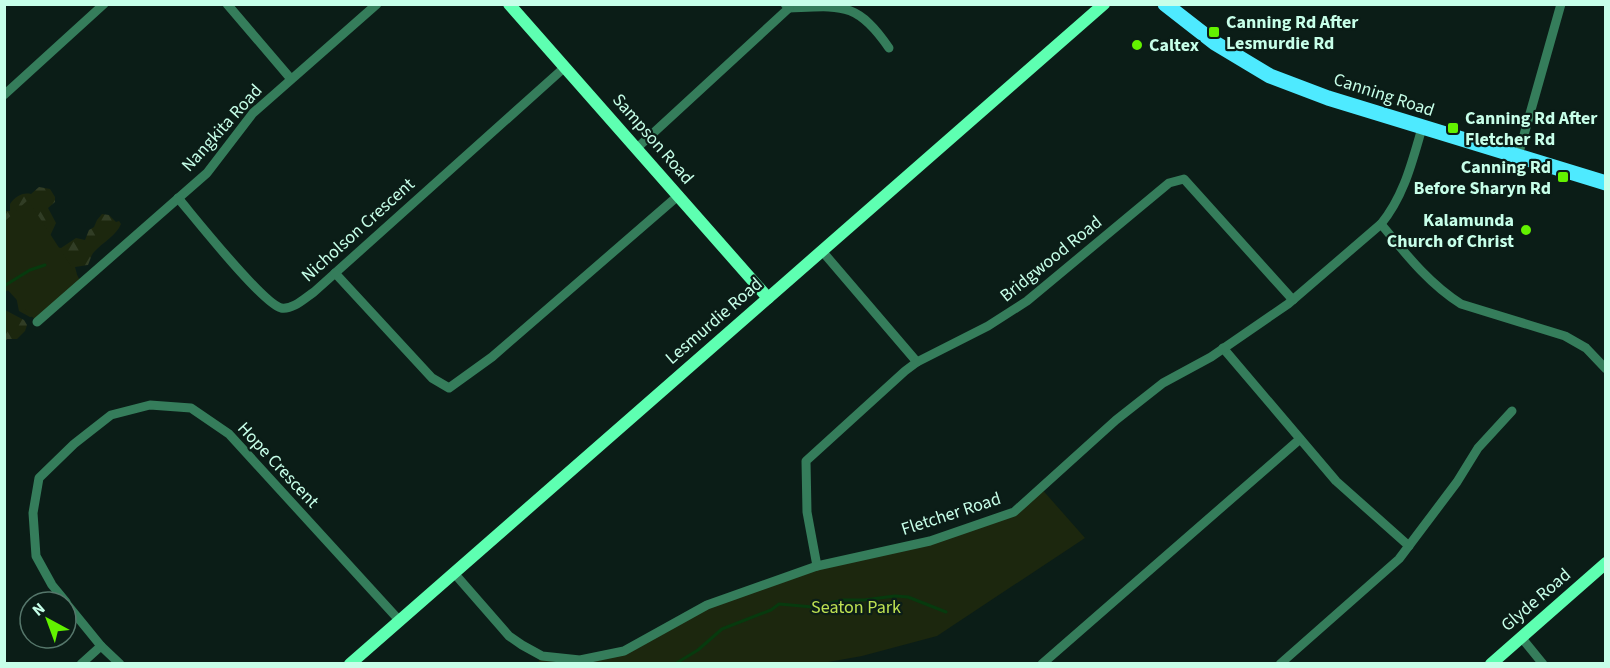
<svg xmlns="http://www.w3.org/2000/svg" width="1610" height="668" viewBox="0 0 1610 668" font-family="'Source Sans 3',sans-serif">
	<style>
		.forest { fill: url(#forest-firs) }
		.park { fill: #1c270e }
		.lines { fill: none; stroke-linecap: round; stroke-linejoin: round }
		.stream { stroke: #073a0e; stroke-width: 3 }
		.street { stroke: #357d5b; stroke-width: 9 }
		.secondary { stroke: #5effb1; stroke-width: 12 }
		.primary { stroke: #4eeaff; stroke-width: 15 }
		.poi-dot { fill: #63f200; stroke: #0b1d17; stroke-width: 2 }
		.labels { text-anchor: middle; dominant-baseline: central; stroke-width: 4.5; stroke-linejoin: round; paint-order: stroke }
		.poi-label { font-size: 18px; font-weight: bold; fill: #c7ffe9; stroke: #0b1d17; text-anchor: start }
		.street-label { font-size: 18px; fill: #c7ffe9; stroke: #0b1d17 }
		.park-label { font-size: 18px; fill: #bee152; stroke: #0b1d17 }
	</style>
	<defs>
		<pattern id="forest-firs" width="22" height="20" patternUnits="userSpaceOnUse" patternTransform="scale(1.5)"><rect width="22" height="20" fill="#1c270e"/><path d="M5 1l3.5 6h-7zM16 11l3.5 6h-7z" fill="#313d25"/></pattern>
	</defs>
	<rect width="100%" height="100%" fill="#0b1d17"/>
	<!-- forest -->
	<g class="forest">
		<path d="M39,187L50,189L55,197V202L48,208L56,223L50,236L56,247L61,248L76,238L85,240L89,230L94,227L97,220L102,214L109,215L116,222L119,221L121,224C116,236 103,242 94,252C91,255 90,261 88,265L75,267L79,282L36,316L30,317L19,311L15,291L10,289L5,292L4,211H10V204C15,197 22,192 31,194Z"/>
		<path d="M5,310L24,320L27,325L25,331L17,339H7L5,342Z"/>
	</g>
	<!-- park -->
	<g class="park">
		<path d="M28,200L82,283L37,322L5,287V221Z"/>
		<path d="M1040,487L1085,538L937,636L862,656L817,664H537L542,656L580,660L624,651L707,605L817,566L930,541L1014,512Z"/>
	</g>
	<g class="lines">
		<!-- stream -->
		<g class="stream">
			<path d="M4,286L30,270L45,265"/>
			<path d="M675,664L698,650L722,629L771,610L779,604L813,607L843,600H864L895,596L908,597L946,612"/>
		</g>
		<!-- street -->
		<g class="street">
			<path d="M227,4L291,79"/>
			<path d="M789,8C841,6 857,1 889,48"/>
			<path d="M4,95L104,4"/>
			<path d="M637,148L789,8L785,4"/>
			<path d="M1518,156L1561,4"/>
			<path d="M178,198C195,218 262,303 281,308C293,310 305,298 314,292L565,67"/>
			<path d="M1381,224C1405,253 1428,283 1461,304L1565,336L1586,348L1606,369"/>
			<path d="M822,251L917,362"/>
			<path d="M335,273L432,378L449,388L492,357L679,195"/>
			<path d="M37,322L207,173L253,113L377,4"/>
			<path d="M1223,348L1336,481L1409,546"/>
			<path d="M817,566L807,512L806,461L905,371L917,362L988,326L1027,301L1169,183L1184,179L1293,300"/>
			<path d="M454,573L509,636L522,645L542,656L580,660L624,651L707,605L817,566L930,541L1014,512L1116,420L1163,383L1211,357L1288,304L1381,224C1404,196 1412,162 1422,128"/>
			<path d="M66,602L52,585L36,556L33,513L39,478L74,444L111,415L150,405L191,408L229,434L399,620"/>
			<path d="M66,603L101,646L120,664"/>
			<path d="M1521,637L1543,664"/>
			<path d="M81,664L101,646"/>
			<path d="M1042,664L1300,439"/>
			<path d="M1280,664L1399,559L1457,482L1478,448L1512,411"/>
		</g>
		<!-- secondary -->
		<g class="secondary">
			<path d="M509,4L768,298"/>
			<path d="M350,664L1104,4"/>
			<path d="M1491,664L1606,563"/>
		</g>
		<!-- primary -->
		<path class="primary" d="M1165,4L1215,43L1270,76L1328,98L1606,183"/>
	</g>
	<!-- markers -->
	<g class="poi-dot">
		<rect x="1208" y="26" width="12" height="12" rx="3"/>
		<circle cx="1137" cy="45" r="6"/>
		<rect x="1447" y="122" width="12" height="12" rx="3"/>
		<rect x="1557" y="171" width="12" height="12" rx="3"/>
		<circle cx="1526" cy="230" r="6"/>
	</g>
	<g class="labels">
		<!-- poi labels -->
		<g class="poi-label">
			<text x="1226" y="22">Canning Rd After<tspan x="1226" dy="21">Lesmurdie Rd</tspan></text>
			<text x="1149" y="45">Caltex</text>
			<text x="1465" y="118">Canning Rd After<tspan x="1465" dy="21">Fletcher Rd</tspan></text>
			<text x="1551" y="167" text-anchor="end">Canning Rd<tspan x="1551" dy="21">Before Sharyn Rd</tspan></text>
			<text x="1514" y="220" text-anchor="end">Kalamunda<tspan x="1514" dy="21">Church of Christ</tspan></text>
		</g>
		<!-- street labels -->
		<g class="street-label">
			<text transform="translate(1384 95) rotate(18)">Canning Road</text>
			<text transform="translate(222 128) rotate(-48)">Nangkita Road</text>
			<text transform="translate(653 139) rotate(49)">Sampson Road</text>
			<text transform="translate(358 230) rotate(-42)">Nicholson Crescent</text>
			<text transform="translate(1051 259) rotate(-39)">Bridgwood Road</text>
			<text transform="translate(714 321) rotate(-41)">Lesmurdie Road</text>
			<text transform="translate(278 465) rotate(47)">Hope Crescent</text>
			<text transform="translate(951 514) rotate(-18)">Fletcher Road</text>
			<text transform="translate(1536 600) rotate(-41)">Glyde Road</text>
		</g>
		<!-- park labels -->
		<g class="park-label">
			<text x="856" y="607">Seaton Park</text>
		</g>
	</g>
	<!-- border -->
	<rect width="1610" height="668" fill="none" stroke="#c7ffe9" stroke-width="12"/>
	<!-- north arrow -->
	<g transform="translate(48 620) rotate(319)"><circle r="28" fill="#0b1d17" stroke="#56776b" stroke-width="1.5"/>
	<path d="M0-4.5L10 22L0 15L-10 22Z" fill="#63f200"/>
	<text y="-9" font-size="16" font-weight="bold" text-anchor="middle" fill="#c7ffe9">N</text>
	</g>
</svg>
